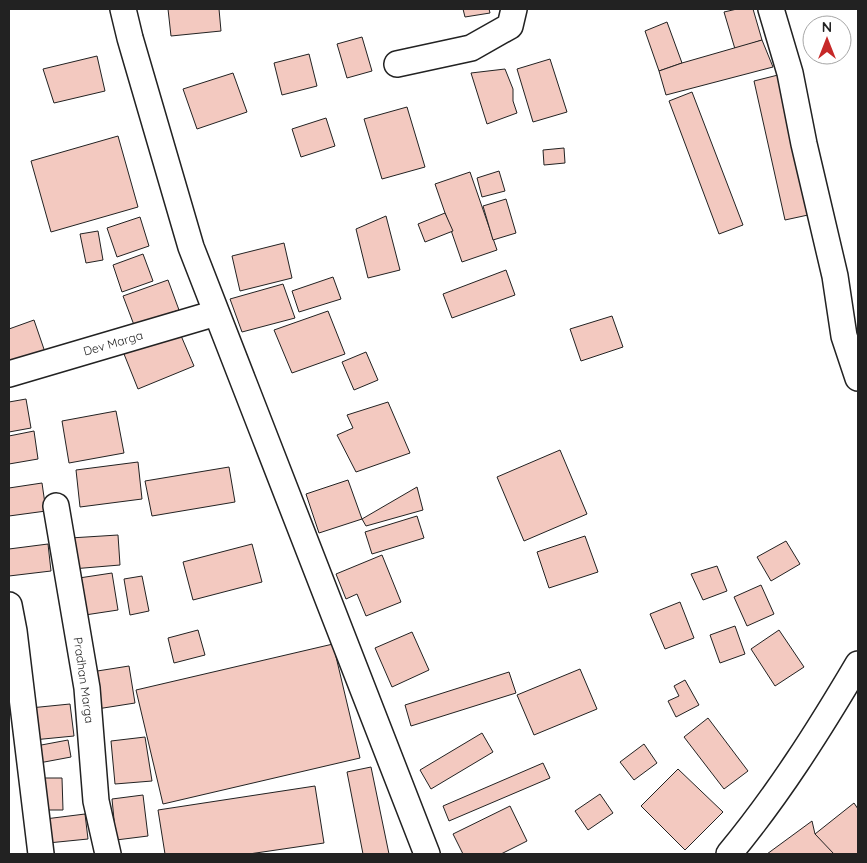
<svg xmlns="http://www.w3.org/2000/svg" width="867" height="863" viewBox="0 0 867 863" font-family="Quicksand,sans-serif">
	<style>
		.building { fill: #f3c9c0; stroke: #222 }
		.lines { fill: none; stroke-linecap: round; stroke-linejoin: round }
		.street-casing { stroke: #222; stroke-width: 28 }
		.street { stroke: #fff; stroke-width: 25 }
		.labels { text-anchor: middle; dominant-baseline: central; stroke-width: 4; stroke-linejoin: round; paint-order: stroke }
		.street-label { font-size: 12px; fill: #222; stroke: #fff }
	</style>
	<rect width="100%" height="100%" fill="#fff"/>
	<!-- building -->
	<g class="building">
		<path d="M168,9H219L221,31L171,36Z"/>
		<path d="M463,9H489L490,13L465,17Z"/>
		<path d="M737,9H753L762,40L735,49L724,12Z"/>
		<path d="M667,22L682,63L659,71L645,31Z"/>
		<path d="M362,37L372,71L347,78L337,44Z"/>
		<path d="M762,40L773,67L666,95L659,71L682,63Z"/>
		<path d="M309,54L317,86L282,95L274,63Z"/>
		<path d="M97,56L105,91L54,103L43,69Z"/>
		<path d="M550,59L567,112L533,122L517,69Z"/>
		<path d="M505,69L513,89V101L517,113L487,124L471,73Z"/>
		<path d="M233,73L247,112L197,129L183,89Z"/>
		<path d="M778,75L808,215L785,220L754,81Z"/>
		<path d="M692,92L743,225L719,234L669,101Z"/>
		<path d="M407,107L425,167L382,179L364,119Z"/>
		<path d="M326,118L335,146L301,157L292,129Z"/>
		<path d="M118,136L138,207L51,232L31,161Z"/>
		<path d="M564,148L565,163L544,165L543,150Z"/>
		<path d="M499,171L505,191L482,197L477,178Z"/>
		<path d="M470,172L497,250L462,262L435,184Z"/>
		<path d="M506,199L516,233L493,240L483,206Z"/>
		<path d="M445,213L453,231L425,242L418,224Z"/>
		<path d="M386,216L400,270L368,278L356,229Z"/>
		<path d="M140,217L149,246L117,257L107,228Z"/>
		<path d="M98,231L103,260L86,263L80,234Z"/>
		<path d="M284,243L292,278L240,291L232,256Z"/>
		<path d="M143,254L153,281L122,292L113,265Z"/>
		<path d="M506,270L515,295L452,318L443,294Z"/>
		<path d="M333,277L341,299L299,312L292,291Z"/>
		<path d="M168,280L179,310L134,325L123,296Z"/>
		<path d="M283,284L295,318L242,332L230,299Z"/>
		<path d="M328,311L345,354L292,373L274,330Z"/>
		<path d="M612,316L623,347L581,361L570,329Z"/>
		<path d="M34,320L47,358L9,371V329Z"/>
		<path d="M179,331L194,366L138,389L124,354Z"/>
		<path d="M366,352L378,380L354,390L342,362Z"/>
		<path d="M26,399L31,428L9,432V402Z"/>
		<path d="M388,402L410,453L356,472L337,435L353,428L347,415Z"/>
		<path d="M116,411L124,453L69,463L62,421Z"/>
		<path d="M34,431L38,459L9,464V436Z"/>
		<path d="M560,450L587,514L524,541L497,477Z"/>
		<path d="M138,462L142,499L80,507L76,470Z"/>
		<path d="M229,467L235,502L152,516L145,481Z"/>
		<path d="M348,480L362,519L319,533L306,494Z"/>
		<path d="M42,483L46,511L9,516V488Z"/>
		<path d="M417,487L423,510L366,526L362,519Z"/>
		<path d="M417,516L424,538L372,554L365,532Z"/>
		<path d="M118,535L120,565L72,569L70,538Z"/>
		<path d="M585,536L598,572L549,588L537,552Z"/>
		<path d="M786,541L800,564L771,581L757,557Z"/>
		<path d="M48,544L51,571L9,576V549Z"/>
		<path d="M252,544L262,582L193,600L183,562Z"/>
		<path d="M382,555L401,602L366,616L357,594L346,599L336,574Z"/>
		<path d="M717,566L727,591L703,600L691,574Z"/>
		<path d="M112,573L118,610L85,615L79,578Z"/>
		<path d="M142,576L149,611L130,615L124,579Z"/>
		<path d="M761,585L774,614L747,626L734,597Z"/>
		<path d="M680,602L694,638L665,649L650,614Z"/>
		<path d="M735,626L745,654L720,663L710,635Z"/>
		<path d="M198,630L205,655L174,663L168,638Z"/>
		<path d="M779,630L804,667L775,686L751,649Z"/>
		<path d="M412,632L429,670L392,687L375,648Z"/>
		<path d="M333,644L360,758L163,804L136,690Z"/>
		<path d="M129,666L135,703L97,709L91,672Z"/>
		<path d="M580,669L597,709L534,735L517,695Z"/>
		<path d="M509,672L516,693L411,726L405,705Z"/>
		<path d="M685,680L699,705L676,717L668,701L679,696L674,686Z"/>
		<path d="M70,704L74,736L33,740L30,708Z"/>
		<path d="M708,718L748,771L724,789L684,737Z"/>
		<path d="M482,733L493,752L431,789L420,770Z"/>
		<path d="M145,737L152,781L115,784L111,741Z"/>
		<path d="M68,740L71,757L39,763L36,746Z"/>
		<path d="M644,744L657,763L634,780L620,762Z"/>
		<path d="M543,763L550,778L449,821L443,806Z"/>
		<path d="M371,767L389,854H363L347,772Z"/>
		<path d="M678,769L723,812L685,850L641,806Z"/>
		<path d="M42,778H62L63,810H43Z"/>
		<path d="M315,786L324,843L249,854H165L158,810Z"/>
		<path d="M600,794L613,813L588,830L575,811Z"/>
		<path d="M143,795L148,836L116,840L112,799Z"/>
		<path d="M854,803L858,809V854H831L815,834Z"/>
		<path d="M510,806L527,841L501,854H463L453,834Z"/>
		<path d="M85,814L88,839L48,843L45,819Z"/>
		<path d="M812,821L815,834L834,854H767Z"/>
	</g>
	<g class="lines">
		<defs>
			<g id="street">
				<path d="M123,9L130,38L191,247L427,854"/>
				<path d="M771,9L790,73L804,144L835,276L844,336L858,378"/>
				<path d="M397,64L471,48L510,26L514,9"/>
				<path d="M9,374L216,313"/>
				<path d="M56,506L87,688L96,801L108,854"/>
				<path d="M9,605L14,631L41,854"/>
				<path d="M729,854C778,795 819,730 858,664"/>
			</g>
		</defs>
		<!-- street casing -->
		<use href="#street" class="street-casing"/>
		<!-- street -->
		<use href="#street" class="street"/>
	</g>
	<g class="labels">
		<!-- street labels -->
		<g class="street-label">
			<text transform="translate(113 343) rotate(-16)">Dev Marga</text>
			<text transform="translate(84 680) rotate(82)">Pradhan Marga</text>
		</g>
	</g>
	<!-- border -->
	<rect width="867" height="863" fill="none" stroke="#222222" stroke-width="20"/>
	<!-- north arrow -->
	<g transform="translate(827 40)"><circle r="24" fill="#ffffff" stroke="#a7a7a7"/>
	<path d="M0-4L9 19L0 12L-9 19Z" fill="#c62828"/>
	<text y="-8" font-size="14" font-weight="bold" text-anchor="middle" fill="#222222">N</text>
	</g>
</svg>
